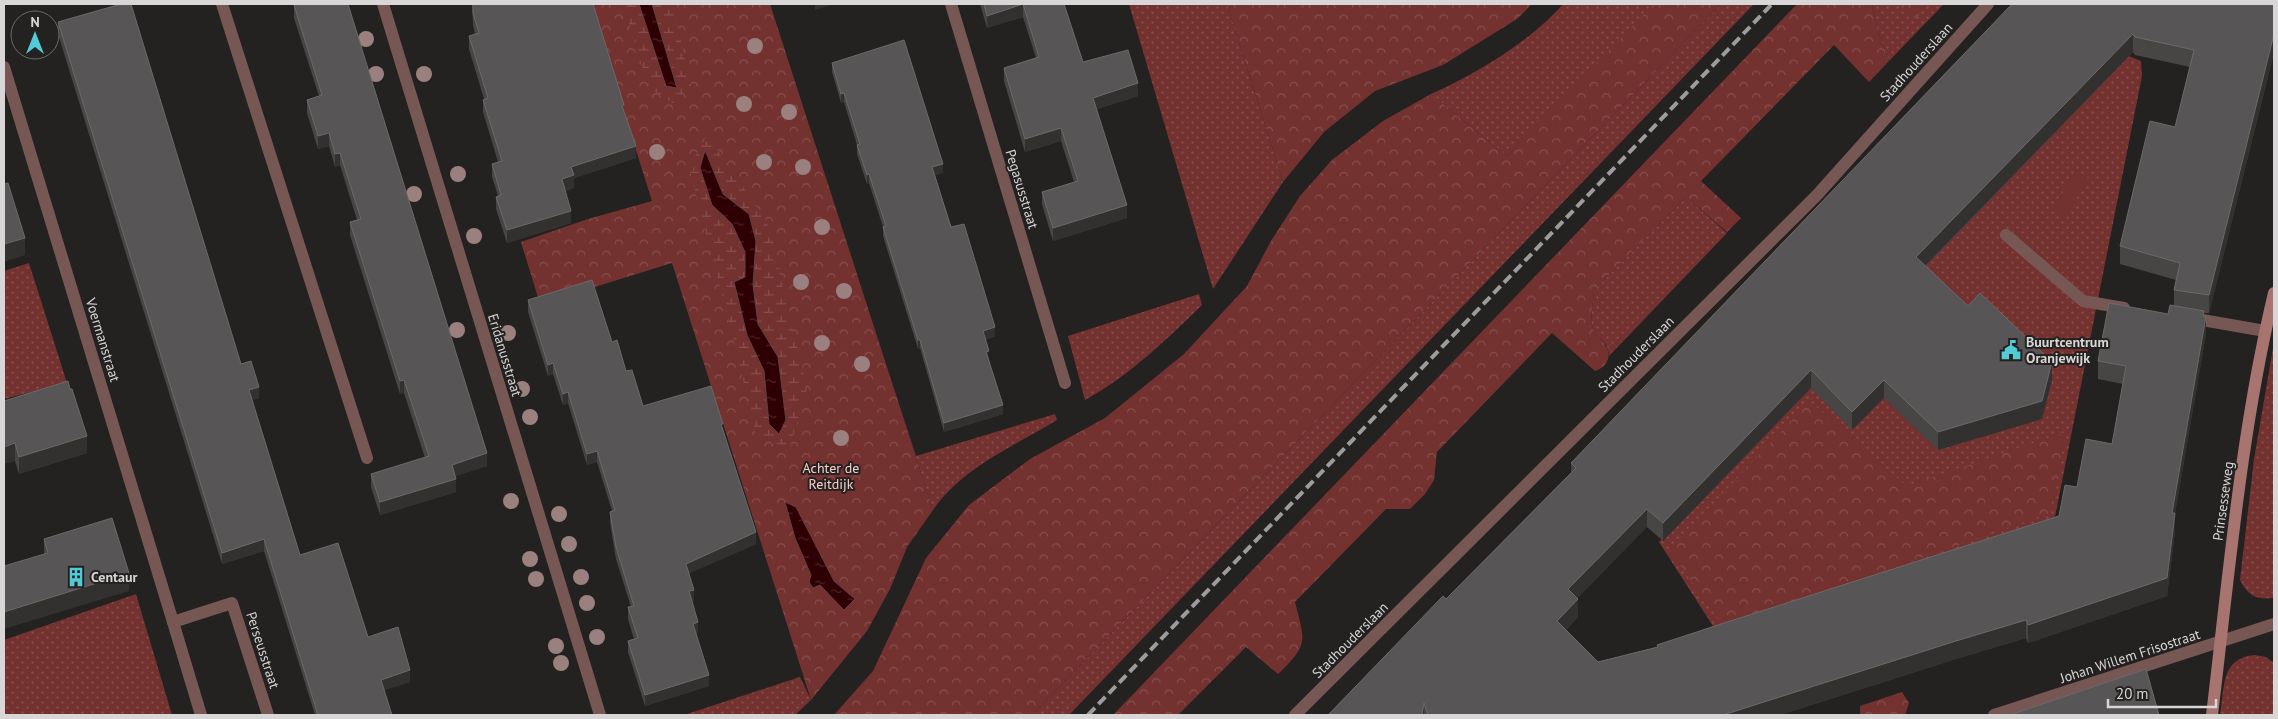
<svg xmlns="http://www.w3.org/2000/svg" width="2278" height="719" viewBox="0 0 2278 719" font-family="'PT Sans',sans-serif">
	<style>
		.grass { fill: url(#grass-dots) }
		.forest { fill: url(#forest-crowns) }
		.wetland { fill: url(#wetland-marsh); fill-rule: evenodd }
		.pitch { fill: #733230 }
		.water { fill: url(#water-ripples); stroke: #614042 }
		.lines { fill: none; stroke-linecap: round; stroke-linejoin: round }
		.lane { stroke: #775754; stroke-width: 12 }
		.street { stroke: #775754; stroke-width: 12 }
		.secondary { stroke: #a77470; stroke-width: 12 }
		.rail { stroke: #9d9b9b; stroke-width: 4; stroke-dasharray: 10 5; stroke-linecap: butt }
		.tree { fill: #9a807e }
		.wall { fill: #484545; fill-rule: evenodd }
		.shaded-wall { fill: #333030 }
		.building { fill: #575555; stroke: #6c6969 }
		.labels { text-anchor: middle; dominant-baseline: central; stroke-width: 4; stroke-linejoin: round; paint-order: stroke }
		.street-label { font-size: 14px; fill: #d8d6d6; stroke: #242121 }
		.poi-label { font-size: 14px; font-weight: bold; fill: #d8d6d6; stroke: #242121; text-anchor: start }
		.park-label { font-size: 14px; fill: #faceca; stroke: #242121 }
	</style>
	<defs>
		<pattern id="grass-dots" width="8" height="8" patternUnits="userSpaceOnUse" patternTransform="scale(1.25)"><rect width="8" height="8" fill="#733230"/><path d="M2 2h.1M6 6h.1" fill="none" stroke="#864f4d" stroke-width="1.8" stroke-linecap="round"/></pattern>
		<pattern id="forest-crowns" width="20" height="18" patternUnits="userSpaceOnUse" patternTransform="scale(1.25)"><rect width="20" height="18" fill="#733230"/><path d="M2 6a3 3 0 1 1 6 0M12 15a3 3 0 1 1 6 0" fill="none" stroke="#864f4d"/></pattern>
		<pattern id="wetland-marsh" width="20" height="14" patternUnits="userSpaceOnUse" patternTransform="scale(1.25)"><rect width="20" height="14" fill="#733230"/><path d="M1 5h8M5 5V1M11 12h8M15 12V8" fill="none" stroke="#864f4d"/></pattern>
		<pattern id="water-ripples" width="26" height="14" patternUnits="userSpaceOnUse" patternTransform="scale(1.25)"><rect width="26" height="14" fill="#2e0003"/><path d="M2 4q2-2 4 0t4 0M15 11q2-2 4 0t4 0" fill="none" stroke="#4c2427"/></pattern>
	</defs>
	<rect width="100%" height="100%" fill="#242121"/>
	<!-- grass -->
	<g class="grass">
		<path d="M1129,4H1227L1283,182L1213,289Z"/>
		<path d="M1563,4H1658L1507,156L1431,94C1476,74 1531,41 1563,4Z"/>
		<path d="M1721,4H1754L1069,715H1032Z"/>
		<path d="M1873,4H1944L1889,61L1879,34L1872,6Z"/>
		<path d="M2129,56L2141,61L2142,76L2055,517L1720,637L1659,542L1948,237Z"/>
		<path d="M1686,197L1727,233L1609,356C1608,345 1605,341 1595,335L1591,322L1594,290Z"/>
		<path d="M29,263L67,383L4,399V271Z"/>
		<path d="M1199,294L1202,305C1165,341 1130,375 1085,400L1068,336Z"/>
		<path d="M2274,342V598C2257,600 2248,596 2240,580L2254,459Z"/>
		<path d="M881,349L916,456L1055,414L1057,420C1014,446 962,468 933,510Z"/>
		<path d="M136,594L172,715H4V640Z"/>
		<path d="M2255,655L2266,657L2274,663V715H2220C2225,687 2220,658 2255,655Z"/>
		<path d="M800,677L811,700L795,715H684Z"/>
	</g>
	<!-- forest -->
	<g class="forest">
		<path d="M590,4H770L933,510L907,547L890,589L867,631L811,700L672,263L540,304L521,242L588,219L652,201Z"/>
		<path d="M1227,4H1532L1517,19L1443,65L1375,91L1324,132L1283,182Z"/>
		<path d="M1654,4H1721L1032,715H834L873,671L926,558L969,505L1030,459L1105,418L1184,354L1247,286L1271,241L1300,196L1332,160L1383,121L1431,94L1507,156Z"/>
		<path d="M1797,4H1873L1872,6L1879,34L1889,61L1869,82L1834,45L1701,181L1741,218L1727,232L1686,197L1594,290L1591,322L1595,335C1611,344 1615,364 1595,371L1552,333L1437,452L1434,480L1425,494L1410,509H1386L1295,602C1305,642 1309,644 1278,674L1246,647L1178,715H1113Z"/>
		<path d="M1897,4H1929L1915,19Z"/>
		<path d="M1810,401L1907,486L2066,432L2050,513L1724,627L1669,550Z"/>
		<path d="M1902,692L1909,703L1905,715H1860V706Z"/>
	</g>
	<!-- wetland -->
	<g class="wetland">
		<path d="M623,4H639L666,86L677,88L652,4H672L691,83L676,105L649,88Z"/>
		<path d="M707,135L767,222L807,388L789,450L755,432L739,361L689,167ZM705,151L723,194L749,214L756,241L753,285L758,324L778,357L769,424L764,371L747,335L734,282L745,277V252L732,224L712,205Z"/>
	</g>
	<!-- pitch -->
	<path class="pitch" d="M2075,170L2088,177L2067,216L2054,209Z"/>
	<!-- water -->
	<g class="water">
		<path d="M639,4H652L677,88L666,86Z"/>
		<path d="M705,150L723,194L749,214L756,241L753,285L758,324L778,357L786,420L779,434L769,424L764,371L747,335L734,282L745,277V252L732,224L712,205L700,168Z"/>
		<path d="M785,502L796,507L834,581L855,599L844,610L820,585L813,588L809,582L811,575L795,538Z"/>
	</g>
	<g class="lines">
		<!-- lane -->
		<g class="lane">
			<path d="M222,4L367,458"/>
			<path d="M2006,235L2083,301L2124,308"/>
			<path d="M2191,318L2265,331"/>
		</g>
		<!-- street -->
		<g class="street">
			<path d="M383,4L600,715"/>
			<path d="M951,4L1065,383"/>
			<path d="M4,67L173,622"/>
			<path d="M201,715L173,622L232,603L268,715"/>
			<path d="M1295,715L1817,195L1988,4"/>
			<path d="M1994,715L2274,624"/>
		</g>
		<!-- secondary -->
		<path class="secondary" d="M2212,715C2229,574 2241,431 2274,293"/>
		<!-- rail -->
		<path class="rail" d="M1088,715L1772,4"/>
	</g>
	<!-- trees -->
	<g class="tree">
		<circle cx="366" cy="39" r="8"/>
		<circle cx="755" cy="46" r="8"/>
		<circle cx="376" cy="74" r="8"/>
		<circle cx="424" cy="74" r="8"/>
		<circle cx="744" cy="104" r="8"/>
		<circle cx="789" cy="112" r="8"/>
		<circle cx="657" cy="152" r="8"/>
		<circle cx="764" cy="162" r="8"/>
		<circle cx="803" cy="167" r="8"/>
		<circle cx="458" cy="174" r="8"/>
		<circle cx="414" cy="194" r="8"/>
		<circle cx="822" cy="227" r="8"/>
		<circle cx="474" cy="236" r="8"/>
		<circle cx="801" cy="282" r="8"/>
		<circle cx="844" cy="291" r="8"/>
		<circle cx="457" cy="330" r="8"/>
		<circle cx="508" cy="333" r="8"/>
		<circle cx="822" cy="343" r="8"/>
		<circle cx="862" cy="364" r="8"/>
		<circle cx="522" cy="389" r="8"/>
		<circle cx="530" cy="417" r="8"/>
		<circle cx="841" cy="438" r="8"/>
		<circle cx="511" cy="501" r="8"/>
		<circle cx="559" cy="514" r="8"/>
		<circle cx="569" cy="544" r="8"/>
		<circle cx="530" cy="559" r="8"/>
		<circle cx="581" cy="577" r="8"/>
		<circle cx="536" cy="579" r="8"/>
		<circle cx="587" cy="603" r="8"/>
		<circle cx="597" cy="637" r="8"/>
		<circle cx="556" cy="646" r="8"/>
		<circle cx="561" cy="663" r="8"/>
	</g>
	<!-- wall -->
	<g class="wall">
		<path d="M472,4H593L624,111L636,158L574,178V188L565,191L571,223L507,243L496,209V197L498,196L492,177V164L498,162L483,112V100L484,99L469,49V36L475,34L473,25Z"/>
		<path d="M980,4H1064L1083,62L1138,96L1097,109L1127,218L1053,241L1042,204V192L1074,182L1061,141L1025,152L1004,81V68L1036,58L1023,17L987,28Z"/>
		<path d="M2012,4H2274V52L2209,313H2204L2206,334L2175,513V531L2167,596L2028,643L2026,638L1956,659L1780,715H1328L1446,599L1571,473V463ZM2133,52L2135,55L2190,67L2175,127L2120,246V264L2176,280L2174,290V306L2168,314L2098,361V379L2123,384L2112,444L2077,487L2059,516L1657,645V647L1598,662L1566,630L1578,617L1577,598L1647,527L1663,541L1811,388L1852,430L1884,398L1938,450L2042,419L2052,380L1968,306L1926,266Z"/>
		<path d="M294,5L487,466L455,476L456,492L380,515L371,487V474L425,458L404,393L400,394L350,235V222L357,220L340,165L335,167L329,146L318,149L307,113V100L319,96L294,18Z"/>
		<path d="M58,22L259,398L252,400L300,555L368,637L410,682L384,690L392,715H315L264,551L222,564L58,34Z"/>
		<path d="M832,63L943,173L935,175L951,227L995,336L985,340L989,360L1003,414L944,432L920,348L918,349L883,236V227L869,183L867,184L857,154V145L844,102L841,103L832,72Z"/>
		<path d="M528,300L612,342L643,406L723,429L756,544L689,573L694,601H692L698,633L696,634L709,686L645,706L628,652V641L634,639L628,619V607H631L616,559L610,523V512L612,511L597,462L587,465L568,403L563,405L553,374L548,376L528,312Z"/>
		<path d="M4,401L87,453L19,474L15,461Z"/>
		<path d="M44,539L129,591L44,554Z"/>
	</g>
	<!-- shaded-wall -->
	<g class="shaded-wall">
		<path d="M815,4H835L815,10Z"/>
		<path d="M1023,4V17L987,28V16Z"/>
		<path d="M2133,34V52L1916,275V257Z"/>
		<path d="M2274,34V52L2209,313V295Z"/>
		<path d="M1138,83V96L1093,110V98Z"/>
		<path d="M844,93V102L841,103V94Z"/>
		<path d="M1061,128V141L1025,152V139Z"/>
		<path d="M329,133V146L318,149V136Z"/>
		<path d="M636,146V158L574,178V188L562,192V179L571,167Z"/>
		<path d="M340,153V165L335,167V154Z"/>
		<path d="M943,164V173L932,176V167Z"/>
		<path d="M869,174V183L867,184V175Z"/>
		<path d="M1127,205V218L1053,241V228Z"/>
		<path d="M571,211V223L507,243V230Z"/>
		<path d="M25,238V255L4,262V244Z"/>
		<path d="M2204,311V325L2206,316V334L2172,531V513Z"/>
		<path d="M995,327V336L983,340V331Z"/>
		<path d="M918,340H920V348L918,349Z"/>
		<path d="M2052,362V380L2042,419L1938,450V432Z"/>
		<path d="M553,363V374L548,376V365Z"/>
		<path d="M1811,370V388L1663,541V523Z"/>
		<path d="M404,380V393L400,394V381Z"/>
		<path d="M1884,380V398L1852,430V412Z"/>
		<path d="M259,387V398L249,401V390Z"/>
		<path d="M568,392V403L563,405V394Z"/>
		<path d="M1003,405V414L944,432V423Z"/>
		<path d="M87,436V453L19,474V457Z"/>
		<path d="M15,443V461L4,464V447Z"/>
		<path d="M597,451V462L587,465V454Z"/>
		<path d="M487,453V466L452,477V465Z"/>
		<path d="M456,479V492L380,515V502Z"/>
		<path d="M1647,509V527L1568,608V589Z"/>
		<path d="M2175,513V531L2167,596L2028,643V625Z"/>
		<path d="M756,532V544L686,575V564Z"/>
		<path d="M264,539V551L222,564V553Z"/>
		<path d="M129,573V591L4,629V612Z"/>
		<path d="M694,590V601L689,603V591Z"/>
		<path d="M1578,599V617L1557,639V621Z"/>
		<path d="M2026,620V638L1956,659L1780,715H1723L1956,641Z"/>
		<path d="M698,622V633L693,635V624Z"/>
		<path d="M410,670V682L381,691V680Z"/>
		<path d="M709,675V686L645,706V695Z"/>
		<path d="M1424,703V715H1422Z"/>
	</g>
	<!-- building -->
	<g class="building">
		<path d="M121,4H131L241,364L251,361L259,387L249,390L300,555L338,543L368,637L398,627L410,670L381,680L392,715H318L264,539L222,553L58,22Z"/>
		<path d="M297,4H348L487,453L452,465L456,479L380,502L371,474L429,456L404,380L400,381L350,222L361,219L340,153L335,154L329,133L318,136L307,100L322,95L294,5Z"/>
		<path d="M473,4H593L624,105L622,106L636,146L571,167L574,175L562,179L571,211L507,230L496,197L501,195L492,164L502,161L483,100L488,98L469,36L479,33L473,13Z"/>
		<path d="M984,4H1064L1083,62L1128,50L1138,83L1093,98L1127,205L1053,228L1042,192L1078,181L1061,128L1025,139L1004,68L1039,57L1023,4L987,16Z"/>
		<path d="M2012,4H2274V34L2209,295L2174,290L2180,263L2120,246L2150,121L2175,127L2194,50L2135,37L2133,34L1916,257L1968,306L1980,293L2052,362L2042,401L1938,432L1884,380L1852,412L1811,370L1663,523L1647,509L1568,589L1578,599L1557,621L1598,662L1658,647L1657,645L1721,624L2059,516L2065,485L2077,487L2086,439L2112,444L2126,366L2098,361L2109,303L2168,314L2170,305L2204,311L2203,316H2206L2172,513H2175L2167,578L2028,625L2026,620L1956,641L1723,715H1428L1424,703L1422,715H1328L1443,596L1446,599L1576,468L1571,463Z"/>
		<path d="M904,40L943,164L932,167L951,227L964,224L995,327L983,331L989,351L986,352L1003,405L944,423L920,340H918L883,227L886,226L869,174L867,175L857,145L860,144L844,93L841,94L832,63Z"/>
		<path d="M8,183L25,238L4,244V184Z"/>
		<path d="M592,280L612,342L617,340L626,371L632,370L643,406L711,386L723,424H721L756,532L686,564L694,590L689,591L698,622L693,624L709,675L645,695L628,641L638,638L628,607L634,606L616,547L610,512L615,510L597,451L587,454L568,392L563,394L553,363L548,365L528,300Z"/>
		<path d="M68,381L70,389H72L87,436L19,457L15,443L4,447V401Z"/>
		<path d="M112,518L129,573L4,612V566L48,553L44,539Z"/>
		<path d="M2146,669L2159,715H2010Z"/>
	</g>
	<!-- icons -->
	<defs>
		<symbol id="civic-bare" viewBox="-9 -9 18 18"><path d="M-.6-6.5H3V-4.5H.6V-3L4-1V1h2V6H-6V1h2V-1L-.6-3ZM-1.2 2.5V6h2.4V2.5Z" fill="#52cbd7" stroke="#242121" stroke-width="2.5" paint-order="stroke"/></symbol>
		<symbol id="building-bare" viewBox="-9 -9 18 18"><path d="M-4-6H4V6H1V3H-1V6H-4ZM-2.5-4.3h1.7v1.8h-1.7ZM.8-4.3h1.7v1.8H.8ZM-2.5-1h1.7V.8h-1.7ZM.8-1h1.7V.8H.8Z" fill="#52cbd7" stroke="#242121" stroke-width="2.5" paint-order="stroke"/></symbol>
	</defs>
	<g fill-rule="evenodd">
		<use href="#civic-bare" x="1997" y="336" width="28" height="28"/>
		<use href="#building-bare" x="62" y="563" width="28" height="28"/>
	</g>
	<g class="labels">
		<!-- street labels -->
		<g class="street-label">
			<text transform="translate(1916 62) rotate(-48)">Stadhouderslaan</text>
			<text transform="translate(1022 189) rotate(73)">Pegasusstraat</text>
			<text transform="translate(103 340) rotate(73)">Voermanstraat</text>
			<text transform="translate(1636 354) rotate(-45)">Stadhouderslaan</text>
			<text transform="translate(505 355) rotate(73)">Eridanusstraat</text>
			<text transform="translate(2223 501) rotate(-82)">Prinsesseweg</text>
			<text transform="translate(1350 640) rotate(-45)">Stadhouderslaan</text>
			<text transform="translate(263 650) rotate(72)">Perseusstraat</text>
			<text transform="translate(2130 656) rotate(-18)">Johan Willem Frisostraat</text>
		</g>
		<!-- poi labels -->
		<g class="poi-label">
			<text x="2026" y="342">Buurtcentrum<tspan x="2026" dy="16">Oranjewijk</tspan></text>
			<text x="91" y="577">Centaur</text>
		</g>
		<!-- park labels -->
		<g class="park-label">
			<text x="831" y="468">Achter de<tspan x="831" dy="16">Reitdijk</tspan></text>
		</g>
	</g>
	<!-- border -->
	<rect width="2278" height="719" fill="none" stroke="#d8d6d6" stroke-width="10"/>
	<!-- north arrow -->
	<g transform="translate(35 35)"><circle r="24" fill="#242121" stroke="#6c6969"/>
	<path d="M0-4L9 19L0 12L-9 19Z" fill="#52cbd7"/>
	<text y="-8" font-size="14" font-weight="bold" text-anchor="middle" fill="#d8d6d6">N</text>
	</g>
	<!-- scale -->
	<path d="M2108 699v8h108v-8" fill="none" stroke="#d8d6d6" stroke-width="2.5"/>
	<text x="2116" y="699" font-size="15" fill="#d8d6d6" stroke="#242121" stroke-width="4" paint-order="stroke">20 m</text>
</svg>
